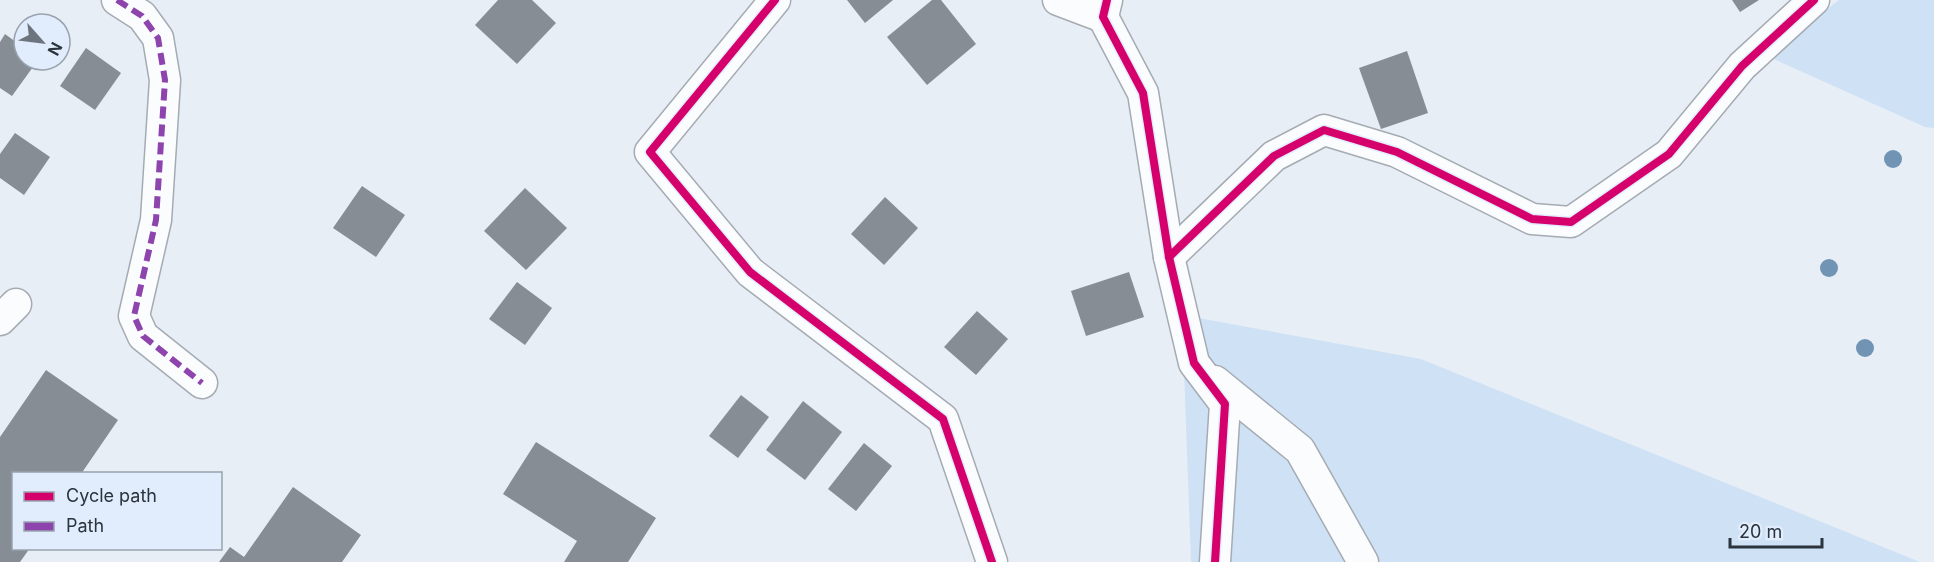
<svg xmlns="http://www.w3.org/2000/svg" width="1934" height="562" viewBox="0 0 1934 562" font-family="Inter,sans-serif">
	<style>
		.green { fill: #cfe1f5 }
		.building { fill: #878d95 }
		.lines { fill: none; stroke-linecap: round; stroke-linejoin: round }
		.minor-casing { stroke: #a5abb3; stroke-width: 33 }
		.minor { stroke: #fbfcfe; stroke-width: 30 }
		.quiet { stroke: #8e44ad; stroke-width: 6; stroke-dasharray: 12 6; stroke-linecap: butt }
		.cycleway-casing { stroke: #e1edfc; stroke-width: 11 }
		.cycleway { stroke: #d6006c; stroke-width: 8 }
		.tree { fill: #7193b4 }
	</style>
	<rect width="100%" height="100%" fill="#e7eef6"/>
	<!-- green -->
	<g class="green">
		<path d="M1839,0H1934V128L1925,127L1767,56Z"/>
		<path d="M1182,315L1421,359L1920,562H1191Z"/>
	</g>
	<!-- building -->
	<g class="building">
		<path d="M498,0H532L556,23L517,64L475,25Z"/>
		<path d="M847,0H893L865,23Z"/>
		<path d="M932,0H941L976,44L927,85L887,37Z"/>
		<path d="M1732,0H1759L1740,12Z"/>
		<path d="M5,34L24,48V60H38L12,96L0,88V42Z"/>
		<path d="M86,48L121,73L95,110L60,86Z"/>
		<path d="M1407,51L1428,113L1381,129L1359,68Z"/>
		<path d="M15,133L50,157L24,195L0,178V154Z"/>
		<path d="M362,186L405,215L376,257L333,228Z"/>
		<path d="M525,188L567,228L526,270L484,231Z"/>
		<path d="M885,197L918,228L884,265L851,234Z"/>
		<path d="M1129,272L1144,317L1086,336L1071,291Z"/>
		<path d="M517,282L552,308L525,345L489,319Z"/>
		<path d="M977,311L1008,339L976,375L944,347Z"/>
		<path d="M46,370L118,420L81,474H14V548H30L20,562H0V437Z"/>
		<path d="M741,395L769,417L738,458L709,436Z"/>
		<path d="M803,401L842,432L805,480L766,450Z"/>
		<path d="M536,442L656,518L628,562H564L577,541L503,494Z"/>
		<path d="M864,443L892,466L856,511L828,489Z"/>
		<path d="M293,487L361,535L342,562H219L230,547L244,557Z"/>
	</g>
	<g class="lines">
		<defs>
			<g id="minor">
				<path d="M117,0L142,16L158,38L165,80L156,220L134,316L143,336L202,383"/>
				<path d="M775,0L650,152L750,272L943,419L992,562"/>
				<path d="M1058,0L1103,17"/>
				<path d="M1107,0L1103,17L1143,93L1169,257L1194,363L1225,404L1215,562"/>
				<path d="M1169,257L1274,156L1324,130L1397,152L1532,219L1571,222L1669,154L1742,66L1814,0"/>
				<path d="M0,320L16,304"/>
				<path d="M1215,381L1300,450L1363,562"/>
			</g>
		</defs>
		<!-- minor casing -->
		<use href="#minor" class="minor-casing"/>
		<!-- minor -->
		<use href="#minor" class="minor"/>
		<!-- quiet -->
		<path class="quiet" d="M117,0L142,16L158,38L165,80L156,220L134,316L143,336L202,383"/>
		<defs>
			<g id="cycleway">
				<path d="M775,0L650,152L750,272L943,419L992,562"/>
				<path d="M1107,0L1103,17L1143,93L1169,257L1194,363L1225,404L1215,562"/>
				<path d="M1169,257L1274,156L1324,130L1397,152L1532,219L1571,222L1669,154L1742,66L1814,0"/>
			</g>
		</defs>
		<!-- cycleway casing -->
		<use href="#cycleway" class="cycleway-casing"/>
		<!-- cycleway -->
		<use href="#cycleway" class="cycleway"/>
	</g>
	<!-- trees -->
	<g class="tree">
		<circle cx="1893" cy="159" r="9"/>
		<circle cx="1829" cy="268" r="9"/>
		<circle cx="1865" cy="348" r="9"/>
	</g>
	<!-- legend -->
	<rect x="12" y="472" width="210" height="78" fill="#e1edfc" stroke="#98a3af" stroke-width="1.5"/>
	<rect x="24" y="492" width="30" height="9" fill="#d6006c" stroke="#98a3af" stroke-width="1.5"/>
	<text x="66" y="502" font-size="18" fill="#2b333c">Cycle path</text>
	<rect x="24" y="522" width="30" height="9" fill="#8e44ad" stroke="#98a3af" stroke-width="1.5"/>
	<text x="66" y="532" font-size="18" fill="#2b333c">Path</text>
	<!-- north arrow -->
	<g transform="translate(42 42) rotate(118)"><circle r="28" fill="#e1edfc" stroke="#98a3af" stroke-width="1.5"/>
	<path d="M0-4.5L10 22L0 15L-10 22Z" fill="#6d747d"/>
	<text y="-9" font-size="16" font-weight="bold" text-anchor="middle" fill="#2b333c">N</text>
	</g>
	<!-- scale -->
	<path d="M1730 538v9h92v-9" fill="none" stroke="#2b333c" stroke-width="3"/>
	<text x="1739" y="538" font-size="18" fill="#2b333c" stroke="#e1edfc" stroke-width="4.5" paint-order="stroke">20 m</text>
</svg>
